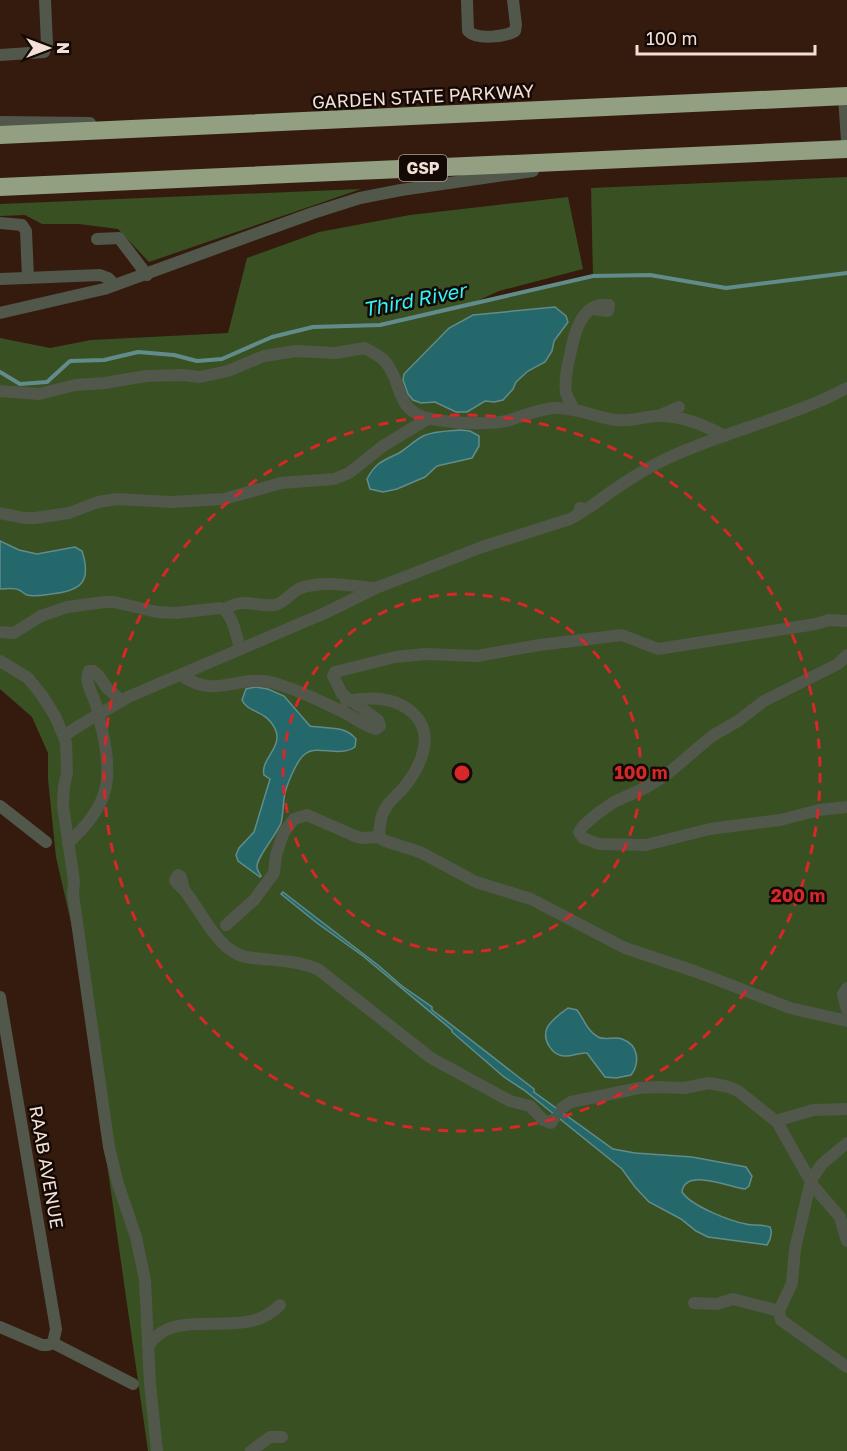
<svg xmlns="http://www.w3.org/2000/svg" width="847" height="1451" viewBox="0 0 847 1451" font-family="'Golos Text',sans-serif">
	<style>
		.green { fill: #395023 }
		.water { fill: #24686b; stroke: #628c8b; stroke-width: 1.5 }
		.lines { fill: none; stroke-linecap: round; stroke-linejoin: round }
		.stream { stroke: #628c8b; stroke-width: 4 }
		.minor { stroke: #51574a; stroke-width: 12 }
		.highway { stroke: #929f80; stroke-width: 18 }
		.ring { fill: none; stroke: #d62828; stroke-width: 3; stroke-dasharray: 10 8 }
		.labels { text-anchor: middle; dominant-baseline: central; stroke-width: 5; stroke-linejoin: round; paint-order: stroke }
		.shield { fill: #140904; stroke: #afa098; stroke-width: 1.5 }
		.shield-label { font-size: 16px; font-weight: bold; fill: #f2e0d7 }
		.street-label { font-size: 18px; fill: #f2e0d7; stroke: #140904 }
		.water-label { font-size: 20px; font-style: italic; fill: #32f4fc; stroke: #140904 }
		.centre { fill: #d62828; stroke: #140904; stroke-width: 3 }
		.ring-label { font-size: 18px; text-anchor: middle; font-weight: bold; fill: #d62828; stroke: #140904; stroke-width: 5; stroke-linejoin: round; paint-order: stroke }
	</style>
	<rect width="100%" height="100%" fill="#341b0d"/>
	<!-- green -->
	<g class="green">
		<path d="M847,177V1451H148L75,940L56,857L48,779V753L32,717L0,689V338L50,348L91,340L228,333L247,258L319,232L410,215L568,197L583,269L499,291L468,305L593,276L591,188Z"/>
		<path d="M361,189L149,262L118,229L79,224H42L25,215L0,216V204Z"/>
	</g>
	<!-- water -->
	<g class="water">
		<path d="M555,307L566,316L568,322L554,341L552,351L545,362L528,371L516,382L513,389L503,400L494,402L485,401L467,412H456L435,402L421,403L413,400L408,394L403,380L404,374L449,328L473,315Z"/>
		<path d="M460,430L470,431L479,436V446L472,458L437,466L425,477L397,489L383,492L370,489L367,479C376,462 383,461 399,453C407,448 414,441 423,436C434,431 448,431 460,430Z"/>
		<path d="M0,541L19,550L37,554L75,547L82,551C92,582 81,591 51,594C44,595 34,597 27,595C24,594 22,591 19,590C14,587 6,589 0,589Z"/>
		<path d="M255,687L268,689L284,696L310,726C327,729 345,725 356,739L355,747C339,758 317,744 305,754C296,761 285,788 284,799C283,807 283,815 281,823C277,834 256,858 257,867C257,870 260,874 261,876L260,877L238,861L236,855L239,848L254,832L270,779L264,775C260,760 282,748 276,731C267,709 248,714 242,700L246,689Z"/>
		<path d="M283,892L379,966L402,986L432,1007V1010C465,1035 500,1063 534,1089V1092L613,1149L635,1153L692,1157L746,1167L752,1176L749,1186L745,1189C731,1188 685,1167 682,1192C691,1206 730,1221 746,1224C754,1226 762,1224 770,1227C773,1233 770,1240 767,1245L708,1237L696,1231L681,1219L649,1202L635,1187L622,1169L524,1090L504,1077L452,1032V1030L363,956L317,923L281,894Z"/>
		<path d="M568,1008L577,1010C584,1019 587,1031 598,1037C605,1041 614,1036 622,1039C639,1045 640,1063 631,1075L616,1078L605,1077L587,1053C579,1052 572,1057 564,1056C552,1055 542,1040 547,1028C551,1020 561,1013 568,1008Z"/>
	</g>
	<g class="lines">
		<!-- stream -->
		<path class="stream" d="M0,372L20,384L47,382L70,361L104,360L138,352L174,355L197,361L222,359L272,337L313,327L380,325L593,276L650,275L726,288L847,273"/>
		<!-- minor -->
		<g class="minor">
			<path d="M467,0L468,31C477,40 505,37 515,31L516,25L513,0"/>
			<path d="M0,55L44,52L47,45L45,0"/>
			<path d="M844,97L847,141"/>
			<path d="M0,122L90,123"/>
			<path d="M0,223L22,225L26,231L28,278"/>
			<path d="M97,239L119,238L147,275"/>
			<path d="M0,279L100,275L108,278L115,285"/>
			<path d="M0,313L104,289L313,213L360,198L401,190L533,171"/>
			<path d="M0,391L39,394L75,385L105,383L146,376L182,375L200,377L228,371L264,356L296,351L335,353L365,348C374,353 384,358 389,367C401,385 398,409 424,417C443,423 491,426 510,420C525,415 537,410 553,408C575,407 595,417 616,420C630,422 642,417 656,416C681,415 704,425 725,436"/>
			<path d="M574,410C571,404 568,398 566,393C564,380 567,367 570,355C574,335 581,301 609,305L608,311L593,309"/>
			<path d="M658,416L679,407"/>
			<path d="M590,507C614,489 640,471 668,458C726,431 790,418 847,388"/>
			<path d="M0,513L24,518H35L69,513L98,502L117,499L171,502L224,499L281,483L334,479L349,473L383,446L429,418"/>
			<path d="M225,609C246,597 253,607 274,605C286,603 291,591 301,588C323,580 351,586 375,588"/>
			<path d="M0,632L14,633L41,616L67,607L105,602H114L157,612L176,613L220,608C233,612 236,636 240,648"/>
			<path d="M847,655L838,664L764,701L738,721L712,736L666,775L647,787L614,802L598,813L583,826L579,832L583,838L599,844L646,845L710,829L780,820L819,810L847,807"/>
			<path d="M0,661L28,678L41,694L55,716L66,742L67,773L64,787L63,806L74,881L73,894L109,1147L118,1184L136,1237L145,1280L150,1384L157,1451"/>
			<path d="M181,675C216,700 235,675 270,682C294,688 320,701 343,712C354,717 364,726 376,729L380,726L378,720L342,694L333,676L335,672L395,657L425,654L477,656L539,645L622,635L658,649L816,624L829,620L847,621"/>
			<path d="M346,701C367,697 390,696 408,709C437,730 423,763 405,786C400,793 392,798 387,806C380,815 380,825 379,837"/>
			<path d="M64,736C84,721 106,711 128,697L325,613L376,588L482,547L570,519L579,514L580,508L586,509L582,512"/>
			<path d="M0,806L46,842"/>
			<path d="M68,843C108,807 114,781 102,730C99,721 99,711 95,702C92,693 84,681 89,671H93L98,675L107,688L122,701"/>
			<path d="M184,890L181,877L178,875L175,880C177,884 180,886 184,890C201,910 217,951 246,957C270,961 296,959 319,970L431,1058L510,1101L530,1106L543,1120L551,1123L554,1119"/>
			<path d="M226,925L254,900L274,873L276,855L280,843L284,832L294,819L307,815L355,836L362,838L379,837L385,841L420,852L476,882L531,899L625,948L697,972L790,1008L847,1021"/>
			<path d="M847,988L843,994L847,1010"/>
			<path d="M0,997L56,1329L53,1343"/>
			<path d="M562,1108L571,1102L639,1088L657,1087L684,1088L709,1083L729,1087L738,1091L777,1122L814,1187L840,1217L847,1241"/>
			<path d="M776,1121L813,1110L847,1109"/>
			<path d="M847,1143L822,1164L811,1180L795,1249L792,1283L779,1311L781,1320L847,1367"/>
			<path d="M694,1303L717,1304L733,1299L779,1311"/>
			<path d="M0,1327L42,1345H48L53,1343L133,1384"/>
			<path d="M148,1346C177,1302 243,1344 280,1305"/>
			<path d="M251,1451L270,1437H282"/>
		</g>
		<!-- highway -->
		<g class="highway">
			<path d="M0,135L847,96"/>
			<path d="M0,187L847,149"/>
		</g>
	</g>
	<!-- distance rings -->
	<g class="ring">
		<circle cx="462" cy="773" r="179"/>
		<circle cx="462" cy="773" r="358"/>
	</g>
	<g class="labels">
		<!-- shield labels -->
		<rect class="shield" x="399" y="155" width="48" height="26" rx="4.5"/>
		<g class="shield-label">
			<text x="423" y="168">GSP</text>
		</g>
		<!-- street labels -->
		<g class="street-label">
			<text transform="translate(423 96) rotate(-3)">GARDEN STATE PARKWAY</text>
			<text transform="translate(47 1167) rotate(80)">RAAB AVENUE</text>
		</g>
		<!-- water labels -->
		<g class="water-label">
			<text transform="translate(414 299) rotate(-11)">Third River</text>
		</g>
	</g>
	<circle cx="462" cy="773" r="9" class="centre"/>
	<g class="ring-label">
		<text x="641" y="779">100 m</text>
		<text x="798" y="902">200 m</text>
	</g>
	<!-- north arrow -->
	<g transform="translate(48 48) rotate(90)" stroke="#140904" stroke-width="4.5" paint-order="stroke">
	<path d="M0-4.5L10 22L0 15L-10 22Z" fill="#f2e0d7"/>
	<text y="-9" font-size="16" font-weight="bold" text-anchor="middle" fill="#f2e0d7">N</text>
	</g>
	<!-- scale -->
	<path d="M637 45v9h178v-9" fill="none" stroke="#f2e0d7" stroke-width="3"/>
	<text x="646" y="45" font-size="18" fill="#f2e0d7" stroke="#140904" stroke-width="4.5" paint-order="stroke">100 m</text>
</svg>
